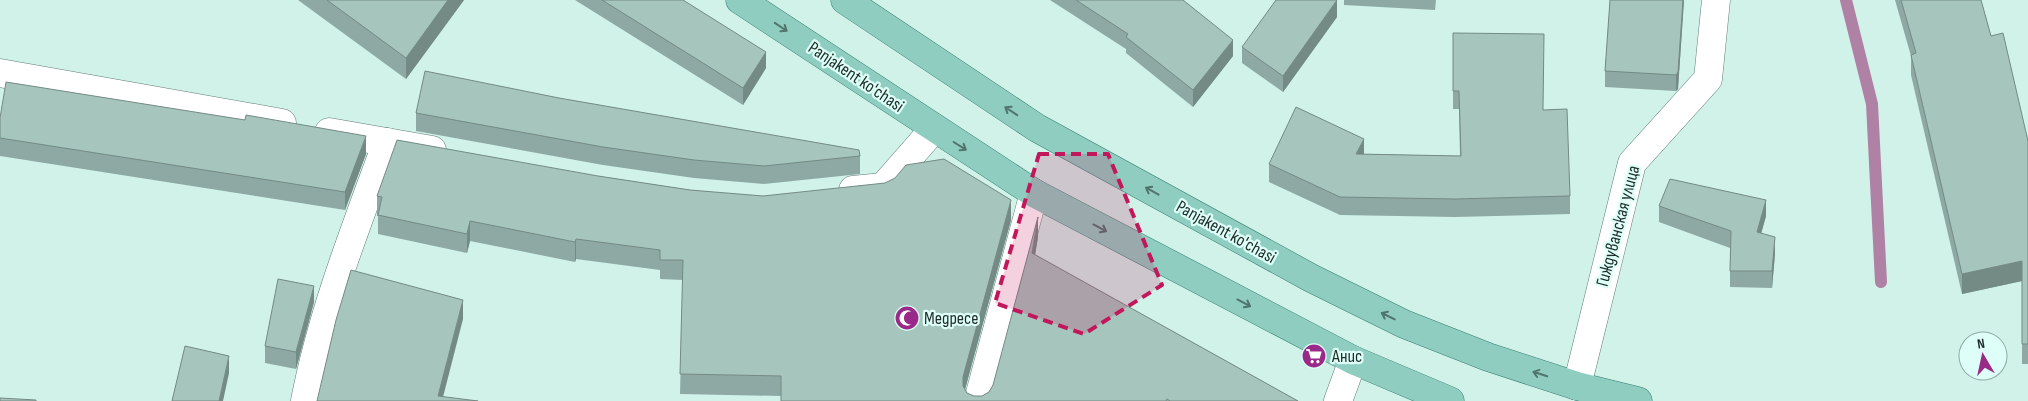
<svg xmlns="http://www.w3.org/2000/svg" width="2028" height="401" viewBox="0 0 2028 401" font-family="'Sofia Sans Condensed',sans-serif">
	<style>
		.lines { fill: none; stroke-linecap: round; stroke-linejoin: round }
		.stream { stroke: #af82a5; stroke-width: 12 }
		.minor-casing { stroke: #607e77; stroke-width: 29 }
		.major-casing { stroke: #387f71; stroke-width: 29 }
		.minor { stroke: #fff; stroke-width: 28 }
		.major { stroke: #8fcdc1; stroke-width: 28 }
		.wall { fill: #8ea9a3 }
		.shaded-wall { fill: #748a84 }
		.building { fill: #a5c5bd; stroke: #748a84 }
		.oneway { stroke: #51746d }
		.marked { fill: #c2185b; fill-opacity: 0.2; stroke: #c2185b; stroke-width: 4; stroke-dasharray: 10 6; stroke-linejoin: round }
		.labels { text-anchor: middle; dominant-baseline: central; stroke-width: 4.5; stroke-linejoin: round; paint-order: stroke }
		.street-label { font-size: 18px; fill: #1f2c29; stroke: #ddfff7 }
		.poi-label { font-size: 18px; fill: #1f2c29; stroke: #ddfff7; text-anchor: start }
	</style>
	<rect width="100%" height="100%" fill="#d0f2e9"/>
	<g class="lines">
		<!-- stream -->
		<path class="stream" d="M1846,0L1872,104L1881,282"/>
		<defs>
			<g id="minor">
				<path d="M0,73L282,123"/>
				<path d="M329,132L432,150"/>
				<path d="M853,190L883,187L934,129"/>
				<path d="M1577,386L1632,163L1708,79L1716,0"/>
				<path d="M305,401C322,312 356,227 387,142"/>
				<path d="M978,401L1034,193"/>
				<path d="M1338,401L1353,360"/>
			</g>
			<g id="major">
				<path d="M740,0L1034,193L1353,360L1450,401"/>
				<path d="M845,0L1037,128L1311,278L1404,324L1488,357L1577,386L1638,401"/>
			</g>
		</defs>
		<!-- minor casing -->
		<use href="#minor" class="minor-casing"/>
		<!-- major casing -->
		<use href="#major" class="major-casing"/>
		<!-- minor -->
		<use href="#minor" class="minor"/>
		<!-- major -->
		<use href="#major" class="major"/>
	</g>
	<!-- wall -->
	<g class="wall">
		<path d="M298,0H464L406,79Z"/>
		<path d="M575,0H683L766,68L743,105Z"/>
		<path d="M1050,0H1183L1233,56L1193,107L1126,53V49Z"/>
		<path d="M1344,0H1436L1435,10L1344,5Z"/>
		<path d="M1610,0H1684L1678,89L1676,91L1605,87V71Z"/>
		<path d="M1895,0H1981L1991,36L2028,141V364H2022V281L1962,294L1911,75V56Z"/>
		<path d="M1337,17L1283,92L1242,63V47Z"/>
		<path d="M1453,33L1544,110L1570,196V214L1455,217L1340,215L1269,182V164L1364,154L1460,156L1459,109H1453Z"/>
		<path d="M559,98L860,156V174L764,184L694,178L603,165L416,131V113Z"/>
		<path d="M0,118L366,154L345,210L0,156Z"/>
		<path d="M598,176L690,190L1011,220L965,389L967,393L974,396H982L989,392L993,385L1038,237L1035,255L1298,401H781V396L680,394L683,280L660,279V270L576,259L575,262L470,241L467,253L378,234V216H377V196Z"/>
		<path d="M1659,206L1766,216L1761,233L1775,254L1772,288L1730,287V248L1659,222Z"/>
		<path d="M314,302L296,369L265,363V346Z"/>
	</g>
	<!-- shaded-wall -->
	<g class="shaded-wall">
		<path d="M448,0H464L406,79V58Z"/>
		<path d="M1337,0V17L1283,92V76Z"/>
		<path d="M1683,0H1684L1678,89L1676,91V75Z"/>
		<path d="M1233,40V56L1193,107V90Z"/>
		<path d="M766,52V68L743,105V88Z"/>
		<path d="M366,136V154L345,210V192Z"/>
		<path d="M1364,139V157L1356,154Z"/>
		<path d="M1011,200V220L963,397V377Z"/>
		<path d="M1766,200V216L1757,249V232Z"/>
		<path d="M1038,217V237L1032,273V253Z"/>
		<path d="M470,221V241L467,253V234Z"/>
		<path d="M1775,237V254L1772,288V271Z"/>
		<path d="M576,239V259L575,262V242Z"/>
		<path d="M2022,261V281L1962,294V274Z"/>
		<path d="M314,286V302L296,369V352Z"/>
		<path d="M463,300V319L442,401L438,396Z"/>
		<path d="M229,356V373L223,401H219Z"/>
	</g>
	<!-- building -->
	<g class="building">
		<path d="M327,0H448L406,58Z"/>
		<path d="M602,0H683L766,52L743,88Z"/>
		<path d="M1076,0H1183L1233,40L1193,90L1126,37L1128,34Z"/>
		<path d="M1276,0H1337L1283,76L1242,47Z"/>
		<path d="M1610,0H1683L1678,72L1676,75L1605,71Z"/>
		<path d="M1901,0H1981L1991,36L2003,33L2028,141V344H2022V261L1962,274L1911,55L1916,53Z"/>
		<path d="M1453,33L1544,34L1543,110L1567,109L1570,196L1455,199L1340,197L1269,164L1296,107L1364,139L1356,154L1461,156L1459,91H1453Z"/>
		<path d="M425,71L559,98L859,150L860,156L764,166L694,160L603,147L416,113Z"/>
		<path d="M6,82L245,120L246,115L366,136L345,192L0,138V118Z"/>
		<path d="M397,140L598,176L690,190L763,196L885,183L895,178L906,165L944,159L1011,200L963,377V386L967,393L974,396H982L989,392L993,385L1038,217L1032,253L1298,401H1170L1167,399L1166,401H781V376L680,374L683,260H660V250L576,239L575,242L470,221L467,234L378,215L382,197L377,196Z"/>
		<path d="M1670,179L1766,200L1757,232L1775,237L1772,271H1730L1731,231L1659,206Z"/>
		<path d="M351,270L463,300L438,396L478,401H317L336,320Z"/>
		<path d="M278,279L314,286L296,352L265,346Z"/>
		<path d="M185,346L229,356L219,401H172Z"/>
		<path d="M0,398L36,400V401H0Z"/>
	</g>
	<!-- one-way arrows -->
	<defs><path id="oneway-shaft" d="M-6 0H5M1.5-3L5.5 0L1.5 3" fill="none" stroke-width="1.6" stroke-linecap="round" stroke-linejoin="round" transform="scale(1.25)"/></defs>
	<g class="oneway">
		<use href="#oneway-shaft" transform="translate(781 27) rotate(34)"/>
		<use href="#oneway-shaft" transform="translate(1011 111) rotate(-146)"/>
		<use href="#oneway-shaft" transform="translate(960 146) rotate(32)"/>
		<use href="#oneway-shaft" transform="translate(1152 191) rotate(-151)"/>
		<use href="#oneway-shaft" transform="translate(1100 228) rotate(28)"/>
		<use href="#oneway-shaft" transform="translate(1244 303) rotate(28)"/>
		<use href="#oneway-shaft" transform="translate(1388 316) rotate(-154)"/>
		<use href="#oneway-shaft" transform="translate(1540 374) rotate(-162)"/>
	</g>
	<!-- marked area -->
	<path class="marked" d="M1039,154H1108L1162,285L1084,334L995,303Z"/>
	<!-- icons -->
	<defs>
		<symbol id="mosque-disc" viewBox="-11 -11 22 22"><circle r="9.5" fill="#992a89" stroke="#ddfff7"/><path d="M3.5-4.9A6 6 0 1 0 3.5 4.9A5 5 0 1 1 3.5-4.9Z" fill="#fff"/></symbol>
		<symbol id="supermarket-disc" viewBox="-11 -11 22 22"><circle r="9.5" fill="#992a89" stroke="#ddfff7"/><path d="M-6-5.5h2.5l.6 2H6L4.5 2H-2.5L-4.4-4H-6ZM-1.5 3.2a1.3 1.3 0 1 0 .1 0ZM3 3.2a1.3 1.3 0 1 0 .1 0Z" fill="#fff"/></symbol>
	</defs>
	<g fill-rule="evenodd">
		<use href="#mosque-disc" x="893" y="304" width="28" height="28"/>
		<use href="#supermarket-disc" x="1300" y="342" width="28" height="28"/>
	</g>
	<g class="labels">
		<!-- street labels -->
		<g class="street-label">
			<text transform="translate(856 77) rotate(34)">Panjakent ko'chasi</text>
			<text transform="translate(1618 226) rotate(-75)">Гиждуванская улица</text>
			<text transform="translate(1226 232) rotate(29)">Panjakent ko'chasi</text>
		</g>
		<!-- poi labels -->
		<g class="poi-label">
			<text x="924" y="318">Медресе</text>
			<text x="1332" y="356">Анис</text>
		</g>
	</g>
	<!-- north arrow -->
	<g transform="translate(1983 356) rotate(351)"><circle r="24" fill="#ddfff7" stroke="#91aba5"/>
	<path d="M0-4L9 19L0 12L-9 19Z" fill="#992a89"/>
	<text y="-8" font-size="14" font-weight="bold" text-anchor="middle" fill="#1f2c29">N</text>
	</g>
</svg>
